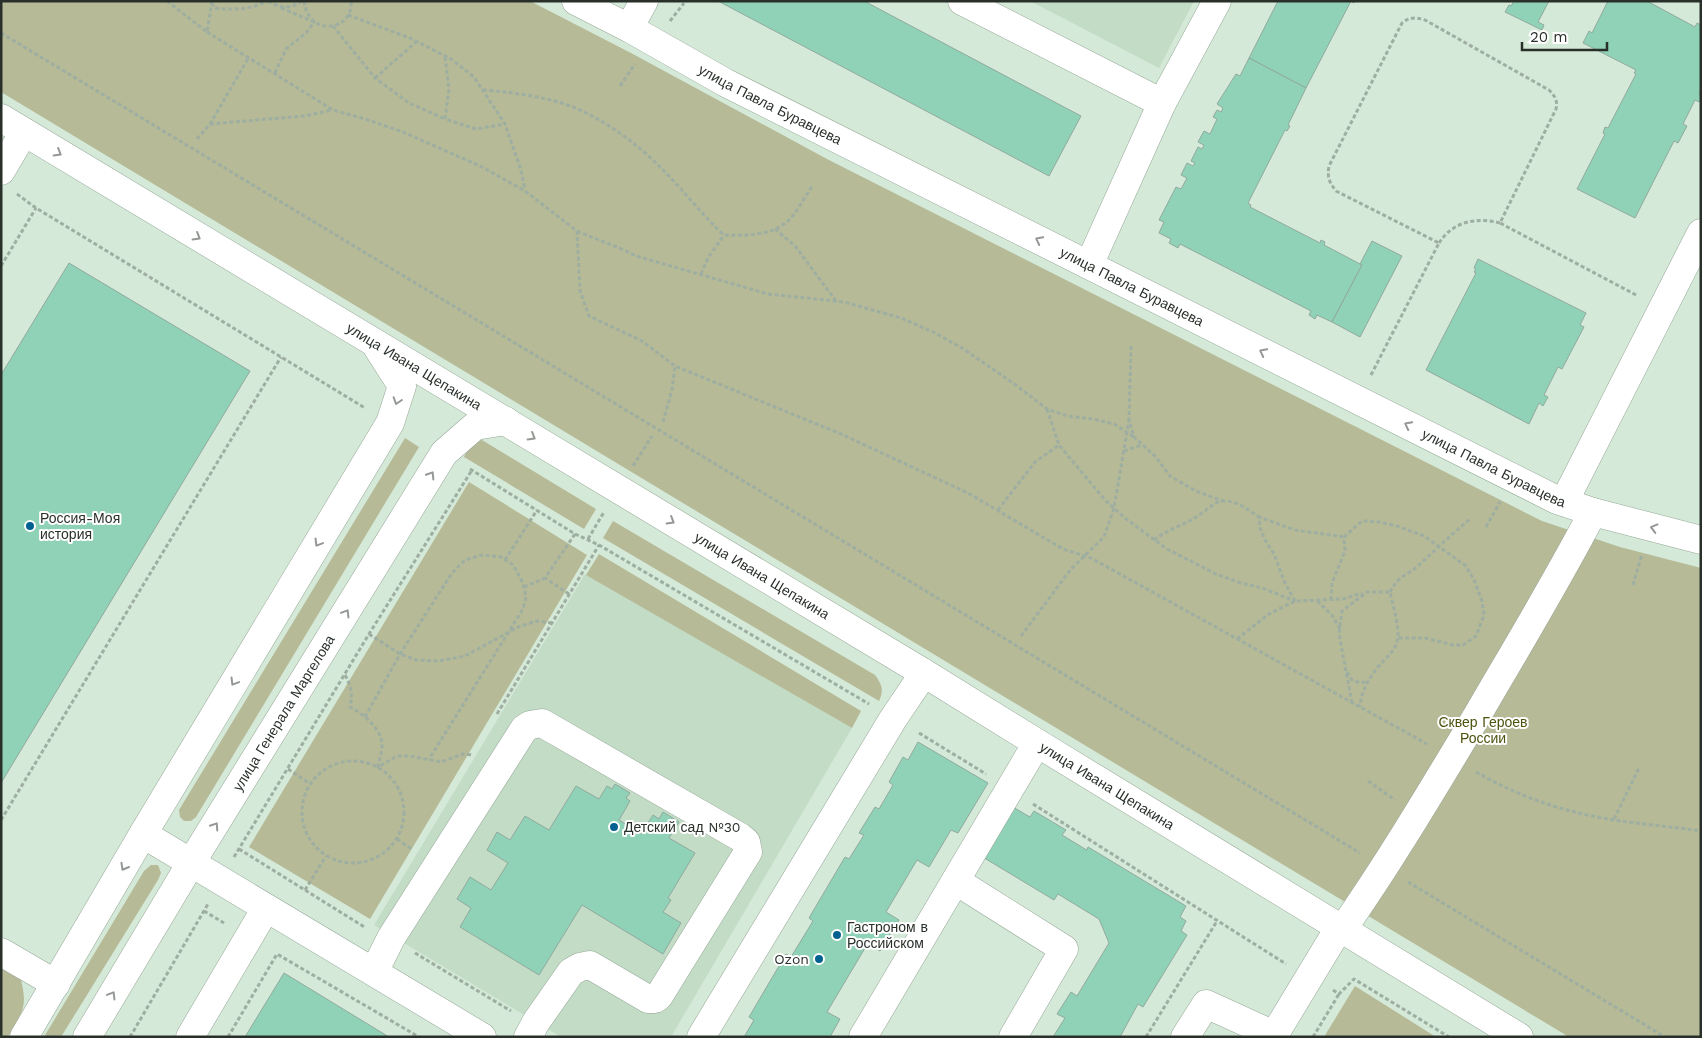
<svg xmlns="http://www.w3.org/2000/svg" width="1702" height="1038" viewBox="0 0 1702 1038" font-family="'Work Sans',sans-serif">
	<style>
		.built { fill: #c3dcc6 }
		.green { fill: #b6ba97 }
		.building { fill: #90d2b8; stroke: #91a99e }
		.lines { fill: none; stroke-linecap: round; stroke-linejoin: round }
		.minor-casing { stroke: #96a898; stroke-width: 29 }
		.path { stroke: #9eaea1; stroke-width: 3; stroke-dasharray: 4 2.5; stroke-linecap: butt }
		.minor { stroke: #fff; stroke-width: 28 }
		.oneway { stroke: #949894 }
		.poi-dot { fill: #026191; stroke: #fff; stroke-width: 2 }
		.labels { text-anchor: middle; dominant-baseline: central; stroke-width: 4; stroke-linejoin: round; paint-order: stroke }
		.street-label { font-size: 14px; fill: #29302a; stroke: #fff }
		.poi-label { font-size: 14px; fill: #29302a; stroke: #fff; text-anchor: start }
		.park-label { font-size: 14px; fill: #4e520f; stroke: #fff }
	</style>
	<rect width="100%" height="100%" fill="#d5e9d8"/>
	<!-- built -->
	<g class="built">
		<path d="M1030,1H1194L1159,68Z"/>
		<path d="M585,574L852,728L671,1037H561L374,925Z"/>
	</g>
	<!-- green -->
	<g class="green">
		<path d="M1,1H530L631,53L827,159L1542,521L1620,547L1701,568V1037H1569L1,92Z"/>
		<path d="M405,438L419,447L196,817L191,821H184L180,817L179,810Z"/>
		<path d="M482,440L596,509L584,529L464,457L470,444Z"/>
		<path d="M469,482L587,555L370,919L249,847Z"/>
		<path d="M613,521L875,675C882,685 884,690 879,701L603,538Z"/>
		<path d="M599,554L861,711L852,728L586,575Z"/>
		<path d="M151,865H158L161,873L158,880L61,1037H44L144,871Z"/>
		<path d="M1,966L21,980C28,1008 22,1013 8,1037H1Z"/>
		<path d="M1355,986L1436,1037H1324Z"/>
	</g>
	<!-- building -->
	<g class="building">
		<path d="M718,1H864L1081,116L1049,176Z"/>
		<path d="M1278,1H1355L1354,3L1351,1L1306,88L1249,58Z"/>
		<path d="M1514,1H1549L1538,22L1544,25L1542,30L1505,12L1509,5L1511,6Z"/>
		<path d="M1608,1H1647L1695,27L1697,23L1701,25V90L1699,92L1701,99L1699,102L1695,100L1683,124L1687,126L1678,143L1674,141L1635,218L1577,189L1605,134L1603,133L1605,127L1608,128L1636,74L1634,73L1636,70L1583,43L1589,31L1592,33Z"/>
		<path d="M1249,58L1306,88L1288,125L1290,126L1287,131L1285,130L1248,203L1251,205L1250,207L1320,243L1321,240L1325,242L1324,245L1362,265L1332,322L1317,315L1315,319L1309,315L1311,311L1180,244L1178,248L1169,243L1171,239L1159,233L1164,222L1159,220L1176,187L1181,189L1187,178L1181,175L1187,163L1193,166L1195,163L1191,161L1198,147L1202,149L1204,145L1198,142L1204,131L1210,134L1217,119L1213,117L1217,110L1221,112L1223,108L1217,104L1236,74L1240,76Z"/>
		<path d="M1372,241L1402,256L1360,337L1332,322L1362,265L1360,264Z"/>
		<path d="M1478,259L1586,313L1580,325L1584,327L1562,369L1558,367L1544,395L1548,397L1543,406L1539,403L1529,424L1426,370L1476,273L1474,272L1476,269L1474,268Z"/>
		<path d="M69,263L250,371L1,783V375Z"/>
		<path d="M918,742L988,783L958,833L951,830L929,867L917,860L886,912L899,920L880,951L868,943L827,1012L840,1019L830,1037H744L754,1020L749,1017L786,954L791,957L813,921L809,918L845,857L849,859L864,835L859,833L875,807L879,809L893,785L889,782L903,757L908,760Z"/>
		<path d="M615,784L630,793L626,798L630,801L619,820L641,834L653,815L659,819L663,812L679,822L669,838L695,853L668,898L671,900L663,912L681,923L663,954L582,905L539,975L460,927L471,908L457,899L470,877L491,890L508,863L487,850L497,832L510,840L525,816L549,830L576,786L599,799L607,786L612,789Z"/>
		<path d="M1011,806L1030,817L1034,811L1066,830L1062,835L1085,849L1087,850L1088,847L1186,906L1180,917L1186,921L1181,931L1187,935L1143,1007L1138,1004L1120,1037H1053L1065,1018L1057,1014L1071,992L1077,996L1109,943L1099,919L1058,894L1054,900L981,856Z"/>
		<path d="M284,973L389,1037H245Z"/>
	</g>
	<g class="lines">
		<defs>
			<g id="minor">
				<path id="s1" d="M576,1L629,28L726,83L1557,500L1593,512L1701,540"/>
				<path d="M962,1L1162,103L1217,1"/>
				<path d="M629,28L644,1"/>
				<path id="s2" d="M1,118L924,673L1037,743L1519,1037"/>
				<path d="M1,171L24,132"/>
				<path d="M1089,265L1162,103"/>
				<path d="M1564,502L1701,233"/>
				<path d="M143,834L482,1037"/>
				<path d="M956,881L1064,949L1013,1037"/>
				<path d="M1342,930C1391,860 1434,787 1478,714C1517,647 1557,581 1593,512"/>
				<path d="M1,952L56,984"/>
				<path d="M374,972L391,938L524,729L530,725L542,723L740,837L746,842L748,852L659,996L655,999H648L590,965L580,967L571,972L536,1022L528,1037"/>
				<path d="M24,1037L143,834L390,423L402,386L377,347"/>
				<path id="s3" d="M87,1037L191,863L444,453L475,426L506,421"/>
				<path d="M190,1037L266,908"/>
				<path d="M701,1037L893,719L924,673"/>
				<path d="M863,1037L1037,743"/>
				<path d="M1185,1037L1206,1004L1274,1035"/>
				<path d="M1273,1037L1339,928"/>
			</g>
		</defs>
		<!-- minor casing -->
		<use href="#minor" class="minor-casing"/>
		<!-- path -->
		<g class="path">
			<path d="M167,1L207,32L212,1"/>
			<path d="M268,1C279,8 290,10 301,1"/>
			<path d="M304,1C309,39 354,30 351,1"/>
			<path d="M212,3L214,8C233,10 250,10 267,1"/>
			<path d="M348,15L410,38L451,59L474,77L505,124L521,170L525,190"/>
			<path d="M670,21L684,3"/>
			<path d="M333,26L375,78L409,103L445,119"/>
			<path d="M207,32L333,110L365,119L403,132L482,167L525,191L577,231L580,291L589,316L642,341L675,366L841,434L968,493L1063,549L1091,558L1427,744"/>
			<path d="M1,33L1360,853"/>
			<path d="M445,57L449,89L445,119L476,129L505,124"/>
			<path d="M275,73L286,49L306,33L314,22L279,7"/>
			<path d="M375,78L416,42"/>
			<path d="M620,86L635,64"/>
			<path d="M483,90C510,92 548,97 573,107C607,121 639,145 664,171C685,192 702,215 724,235C747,236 774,236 791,218C799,208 806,195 813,185"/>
			<path d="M210,124L305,116L332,110"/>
			<path d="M197,139L210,124L249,57"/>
			<path d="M17,194L36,208L365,408"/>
			<path d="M775,229L795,246L836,301"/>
			<path d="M577,231C597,240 618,246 636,256L768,294L844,302L901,318L935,333L962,348L1013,383L1047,409L1067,416L1093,419L1114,424L1134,437"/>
			<path d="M1439,243C1453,221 1477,217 1500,223"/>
			<path d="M1,266L36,208"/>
			<path d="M701,274L708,258L724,235"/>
			<path d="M1131,346L1129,420L1134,437L1155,456L1170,476L1196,491L1223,501"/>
			<path d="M1371,375L1439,243L1336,191C1329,182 1327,177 1329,166L1402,23C1409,17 1416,17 1425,20L1549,90C1555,96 1558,101 1556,109L1500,223L1638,296"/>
			<path d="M1047,409L1059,445L1105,500L1125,518L1167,549L1216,574L1241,583L1262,588L1295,601"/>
			<path d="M663,422L672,390L675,366"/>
			<path d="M1124,451L1142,445"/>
			<path d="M633,466L652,436"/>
			<path d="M470,469L575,534L599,545L869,704"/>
			<path d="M998,510L1035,462L1059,445"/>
			<path d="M1486,527L1500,502"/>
			<path d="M588,539L604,512"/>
			<path d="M1154,540C1168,529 1185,525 1199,515C1207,510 1214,502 1223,501C1236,500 1249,510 1259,517"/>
			<path d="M505,560L537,510"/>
			<path d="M1633,585L1642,554"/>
			<path d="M524,587L545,578"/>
			<path d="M1390,592C1399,575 1405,577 1418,566C1435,550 1452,534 1470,519"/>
			<path d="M569,594L545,578L575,534"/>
			<path d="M1331,600L1332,583L1345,551L1344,539L1346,535L1362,521L1379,522L1397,526L1424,536L1466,566L1475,582L1482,601L1484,615L1476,636L1463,645H1453L1425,638H1397"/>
			<path d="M1295,601L1285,583L1274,554L1265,540L1260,528L1259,517L1295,530L1345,537"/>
			<path d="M1317,601L1332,615L1340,629"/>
			<path d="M369,634L400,654L416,660L439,661L465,656L518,627L537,621L552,623"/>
			<path d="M1021,636L1071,569L1104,537L1114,508L1129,420"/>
			<path d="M1237,639L1269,614L1295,601L1343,599L1362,593"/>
			<path d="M1347,672L1352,680L1360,683L1368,681"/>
			<path d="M345,675C351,686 353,694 350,707C364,714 383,730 382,747C382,753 379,760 378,767L397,756H410L441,762L463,754L473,755"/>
			<path d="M1352,703L1339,634L1342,611L1367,592H1390C1393,605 1397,619 1398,632C1399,650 1387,656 1377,668C1368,680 1361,692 1360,707"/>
			<path d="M497,714L599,545"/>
			<path d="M365,717L400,654L452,573L465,560L482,555L501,557L513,565L521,579L524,587L526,597L523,609L429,759"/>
			<path d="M919,733L986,774"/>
			<circle cx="353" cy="812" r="51"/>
			<path d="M288,769L309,783"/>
			<path d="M1476,772C1507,790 1544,805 1579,813C1619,823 1661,825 1701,831"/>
			<path d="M1368,781L1395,800"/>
			<path d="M1033,804L1286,964"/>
			<path d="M1614,819L1640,766"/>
			<path d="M1,820L281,357"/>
			<path d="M397,839L413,850"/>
			<path d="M239,849L366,928"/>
			<path d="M234,857L369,634L472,470"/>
			<path d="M1408,882L1665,1037"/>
			<path d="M305,890L326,856"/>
			<path d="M204,911L224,923"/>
			<path d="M415,953L511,1011"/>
			<path d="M1333,990L1339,994L1354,979L1449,1037"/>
			<path d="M130,1037L208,904"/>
			<path d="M228,1037L277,954L419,1037"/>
			<path d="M1146,1037L1217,921"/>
			<path d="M1313,1037L1339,994"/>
		</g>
		<!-- minor -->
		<use href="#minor" class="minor"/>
	</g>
	<!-- one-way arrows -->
	<defs><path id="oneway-chevron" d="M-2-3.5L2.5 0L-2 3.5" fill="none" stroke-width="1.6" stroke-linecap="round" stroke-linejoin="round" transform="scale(1.25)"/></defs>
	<g class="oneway">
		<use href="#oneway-chevron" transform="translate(58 153) rotate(31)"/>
		<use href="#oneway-chevron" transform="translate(197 237) rotate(31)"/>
		<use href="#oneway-chevron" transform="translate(1039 240) rotate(-153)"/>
		<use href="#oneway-chevron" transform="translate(1263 352) rotate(-153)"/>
		<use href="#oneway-chevron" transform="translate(397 401) rotate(108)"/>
		<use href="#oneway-chevron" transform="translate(1408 425) rotate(-153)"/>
		<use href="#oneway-chevron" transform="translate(532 437) rotate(31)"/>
		<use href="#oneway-chevron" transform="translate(431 475) rotate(-58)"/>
		<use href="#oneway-chevron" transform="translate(671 521) rotate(31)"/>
		<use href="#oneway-chevron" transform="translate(1654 528) rotate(-165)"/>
		<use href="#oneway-chevron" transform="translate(318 543) rotate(121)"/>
		<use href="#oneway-chevron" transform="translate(346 613) rotate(-59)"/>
		<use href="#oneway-chevron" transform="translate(234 682) rotate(121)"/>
		<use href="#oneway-chevron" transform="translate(215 826) rotate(-57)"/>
		<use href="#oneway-chevron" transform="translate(124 867) rotate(120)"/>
		<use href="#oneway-chevron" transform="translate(112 995) rotate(-59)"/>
	</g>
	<!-- markers -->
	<g class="poi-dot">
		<circle cx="30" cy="526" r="5"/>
		<circle cx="614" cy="827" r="5"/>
		<circle cx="837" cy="935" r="5"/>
		<circle cx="819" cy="959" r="5"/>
	</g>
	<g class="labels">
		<!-- street labels -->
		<g class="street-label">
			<text stroke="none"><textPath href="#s1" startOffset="220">улица Павла Буравцева</textPath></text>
			<text stroke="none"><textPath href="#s1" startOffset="625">улица Павла Буравцева</textPath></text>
			<text stroke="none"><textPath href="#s2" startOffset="482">улица Ивана Щепакина</textPath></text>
			<text stroke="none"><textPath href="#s1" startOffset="1030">улица Павла Буравцева</textPath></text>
			<text stroke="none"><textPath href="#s2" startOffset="888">улица Ивана Щепакина</textPath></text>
			<text stroke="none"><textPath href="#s3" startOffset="379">улица Генерала Маргелова</textPath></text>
			<text stroke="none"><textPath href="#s2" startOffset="1292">улица Ивана Щепакина</textPath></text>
		</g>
		<!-- poi labels -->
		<g class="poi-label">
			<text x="40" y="518">Россия-Моя<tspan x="40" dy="16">история</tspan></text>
			<text x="624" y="827">Детский сад №30</text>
			<text x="847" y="927">Гастроном в<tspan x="847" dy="16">Российском</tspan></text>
			<text x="809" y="959" text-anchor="end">Ozon</text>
		</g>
		<!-- park labels -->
		<g class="park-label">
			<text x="1483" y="722">Сквер Героев<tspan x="1483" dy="16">России</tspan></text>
		</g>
	</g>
	<!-- border -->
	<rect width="1702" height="1038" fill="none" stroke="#29302a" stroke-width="5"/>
	<!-- scale -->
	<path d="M1522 42v8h85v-8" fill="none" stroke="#29302a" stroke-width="2.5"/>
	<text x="1530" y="42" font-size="15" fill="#29302a" stroke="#ffffff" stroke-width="4" paint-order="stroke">20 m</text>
</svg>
